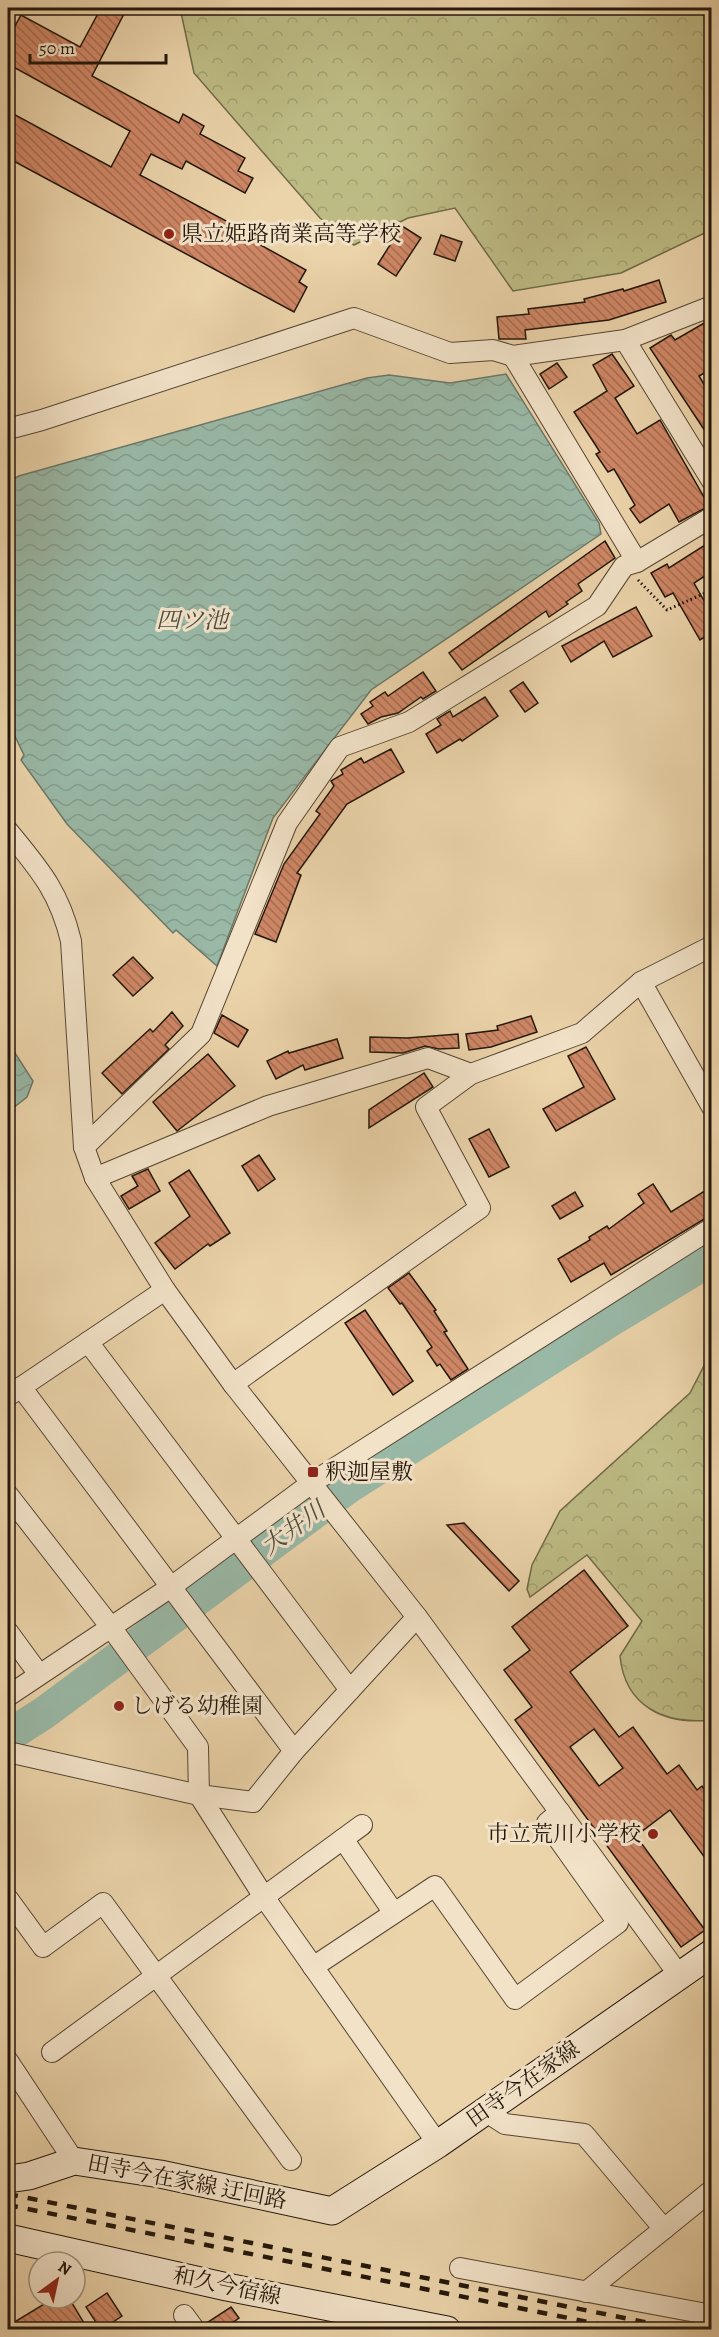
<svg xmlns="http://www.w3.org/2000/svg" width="719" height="2337" viewBox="0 0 719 2337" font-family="Alegreya,'Noto Serif JP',serif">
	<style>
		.forest { fill: url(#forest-crowns); stroke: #706948; stroke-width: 1.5 }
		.water { fill: url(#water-waves); stroke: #6a7868; stroke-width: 1.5 }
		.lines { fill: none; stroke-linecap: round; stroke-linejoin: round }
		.river { stroke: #99b8a6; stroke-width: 33 }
		.building { fill: url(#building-back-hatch); stroke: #23170b; stroke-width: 1.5; fill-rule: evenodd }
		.minor-casing { stroke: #554633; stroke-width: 22 }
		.secondary-casing { stroke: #23170b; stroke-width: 29 }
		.path { stroke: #23170b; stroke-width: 3; stroke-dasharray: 1.5 3; stroke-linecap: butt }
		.minor { stroke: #f2e2c8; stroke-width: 20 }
		.secondary { stroke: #f2e2c8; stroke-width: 27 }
		.rail { stroke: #23170b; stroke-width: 4.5; stroke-dasharray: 10 10; stroke-linecap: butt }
		.poi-dot { fill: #8f2418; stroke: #f2e2c8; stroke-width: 2 }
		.labels { text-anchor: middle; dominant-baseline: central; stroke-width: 6; stroke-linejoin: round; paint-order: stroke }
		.poi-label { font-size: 22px; fill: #23170b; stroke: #f2e2c8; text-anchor: start }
		.street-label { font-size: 22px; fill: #23170b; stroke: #f2e2c8 }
		.water-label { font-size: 24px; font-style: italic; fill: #4c4f41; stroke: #f2e2c8 }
	</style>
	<defs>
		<pattern id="forest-crowns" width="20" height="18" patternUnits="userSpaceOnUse" patternTransform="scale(1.5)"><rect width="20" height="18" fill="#bdbb84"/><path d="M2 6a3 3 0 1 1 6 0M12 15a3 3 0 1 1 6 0" fill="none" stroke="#a2a071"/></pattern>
		<pattern id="water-waves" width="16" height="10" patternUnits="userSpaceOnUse" patternTransform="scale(1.5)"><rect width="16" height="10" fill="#99b8a6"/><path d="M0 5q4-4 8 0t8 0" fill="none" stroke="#849d8e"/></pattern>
		<pattern id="building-back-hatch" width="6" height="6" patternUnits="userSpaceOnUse" patternTransform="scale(1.5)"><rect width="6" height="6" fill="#cf8766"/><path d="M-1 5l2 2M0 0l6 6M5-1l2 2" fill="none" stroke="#a86d52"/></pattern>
	</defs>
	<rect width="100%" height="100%" fill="#ebd3aa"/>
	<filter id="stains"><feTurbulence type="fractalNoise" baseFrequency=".00333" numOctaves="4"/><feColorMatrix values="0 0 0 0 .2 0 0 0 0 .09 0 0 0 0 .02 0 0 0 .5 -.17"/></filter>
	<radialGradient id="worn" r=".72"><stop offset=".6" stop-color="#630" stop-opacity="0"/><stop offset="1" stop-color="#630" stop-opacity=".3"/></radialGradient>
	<!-- forest -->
	<g class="forest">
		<path d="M180,8H711V230L621,273L513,291L455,208L408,218L354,245L320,218L194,73Z"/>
		<path d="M711,1352V1720C665,1725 625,1707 620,1656L642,1621L587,1555L530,1597L527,1589L532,1565L560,1511L690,1393Z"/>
	</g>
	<!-- water -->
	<g class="water">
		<path d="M506,374L599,523L601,534L371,690L273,818L217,966L176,930L173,933L67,824L21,760L24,755L8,722V482L19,476L367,378L389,375L450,383Z"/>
		<path d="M8,1042L33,1081L27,1097L8,1112Z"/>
	</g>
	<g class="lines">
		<!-- river -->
		<path class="river" d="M8,1736L44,1713L350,1486L603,1325L712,1259"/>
	</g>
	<!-- building -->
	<g class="building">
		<path d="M101,8H127L92,76L179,123L183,114L204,126L200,134L245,158L238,171L253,178L245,193L186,161L182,169L151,154L140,175L230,223L228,227L306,270L299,282L307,287L294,312L8,158V111L111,167L130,131L8,64V39L21,15L80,47Z"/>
		<path d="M402,226L421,238L396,276L378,264Z"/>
		<path d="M441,235L462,242L455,261L434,254Z"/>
		<path d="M659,280L666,302L609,320L525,330L526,339H499L497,317L529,314L528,309L585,302L584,299L623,289L624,291Z"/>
		<path d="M711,319V369L699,376L711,396V440L650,348L671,335L675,340Z"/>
		<path d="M612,354L634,386L615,398L637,434L660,420L709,506L679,522L669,504L640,523L630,509L635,505L614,469L608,472L596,454L600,452L574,412L607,391L593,365Z"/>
		<path d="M557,363L567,377L549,389L540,374Z"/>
		<path d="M605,541L615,558L578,584L582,591L566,602L568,604L549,617L546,611L462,670L449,653Z"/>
		<path d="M705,545L711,555V572L694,583L711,613V633L700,640L673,593L665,597L651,573L667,564L669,568Z"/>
		<path d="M636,607L652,636L613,657L604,641L571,662L562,646Z"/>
		<path d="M423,672L436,691L423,699L421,697L398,713L381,717L368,724L361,714L373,706L370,702L385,692L388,696Z"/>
		<path d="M523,682L538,703L525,712L510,691Z"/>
		<path d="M485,697L498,716L462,741L460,739L437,753L426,734L441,725L437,719L450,711L453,717Z"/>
		<path d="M391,749L404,772L347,804L297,873L301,875L276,942L255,934L284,864L320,814L316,811L334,786L331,781L343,774L341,770L361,758L364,763Z"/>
		<path d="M133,957L153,978L133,996L113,975Z"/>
		<path d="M172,1012L183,1026L165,1045L169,1049L122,1094L102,1073L150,1029L153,1032Z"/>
		<path d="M222,1015L248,1030L238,1047L214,1033Z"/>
		<path d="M531,1016L537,1032L491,1047L469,1050L466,1034L498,1030L497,1026Z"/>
		<path d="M458,1034L459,1048L439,1049L425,1046L403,1053L370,1052V1037L407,1038Z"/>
		<path d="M337,1039L343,1058L305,1070L303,1065L276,1079L267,1061L288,1051L289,1053Z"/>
		<path d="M586,1047L615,1099L556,1131L543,1109L584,1087L568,1056Z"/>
		<path d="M208,1054L235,1086L177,1131L153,1102Z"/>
		<path d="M424,1073L433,1087L369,1128V1110Z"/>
		<path d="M489,1129L509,1167L489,1177L469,1139Z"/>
		<path d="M259,1155L275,1179L258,1191L242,1166Z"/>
		<path d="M148,1169L160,1191L129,1209L121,1196L138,1186L132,1176Z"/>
		<path d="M189,1170L230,1233L210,1246L208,1244L175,1269L155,1243L190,1216L169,1183Z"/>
		<path d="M653,1184L671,1212L711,1187V1215L611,1275L604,1263L571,1282L558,1259L590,1240L589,1237L607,1226L609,1229L644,1203L638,1194Z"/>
		<path d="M575,1192L583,1206L560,1219L552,1206Z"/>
		<path d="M409,1273L436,1310L434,1311L447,1331L444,1332L468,1369L451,1380L440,1364L437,1366L427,1351L432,1347L402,1303L400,1304L388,1288Z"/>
		<path d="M365,1310L413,1381L393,1395L345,1323Z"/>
		<path d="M464,1523L519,1581L509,1591L447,1525Z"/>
		<path d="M584,1570L628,1626L570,1672L619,1737L633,1727L667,1774L679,1765L697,1790L702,1786L711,1800V1866L670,1810L636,1836L705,1930L681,1947L515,1720L532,1707L504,1670L530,1650L512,1627ZM594,1729L623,1768L599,1786L570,1747Z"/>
		<path d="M107,2293L122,2316L101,2330L86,2307Z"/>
		<path d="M54,2298H69L84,2323L73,2330H8V2326Z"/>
		<path d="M231,2307L239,2318L222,2330H207L205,2324Z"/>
	</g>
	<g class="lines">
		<defs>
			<g id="minor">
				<path d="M625,340L712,481"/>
				<path d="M513,356L637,562"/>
				<path d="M8,429L42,420L354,318L450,353L493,350L513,356L625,340L712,306"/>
				<path d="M8,831C39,869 59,891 71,941L84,1147L95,1178L165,1290L233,1384L417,1617L679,1975"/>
				<path d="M641,982L712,1107"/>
				<path d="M84,1147L201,1034L287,823L340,747L409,722L597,606L624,566L637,562L712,517"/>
				<path d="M95,1178L268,1106L428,1058L471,1074L582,1033L641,982L712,946"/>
				<path d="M88,1342L350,1690"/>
				<path d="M233,1384L480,1208L426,1107L471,1074"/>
				<path d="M21,1387L294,1751"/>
				<path d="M8,1396L165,1290"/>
				<path d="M8,1495L110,1626L198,1747L199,1795L264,1897L438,2144"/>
				<path d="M8,1632L38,1673"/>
				<path d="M8,1696L171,1587L313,1482L712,1228"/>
				<path d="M8,1752L199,1795L253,1802L294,1751L417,1617"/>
				<path d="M343,1839L394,1913"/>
				<path d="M8,1899L43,1947L103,1903L291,2160"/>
				<path d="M313,1967L435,1886L515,1999L618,1923L547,1823L560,1812"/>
				<path d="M52,2052L362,1825"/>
				<path d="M8,2061L74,2161"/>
				<path d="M485,2111L505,2124L584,2134L664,2229"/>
				<path d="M460,2268L712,2315"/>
				<path d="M586,2292L712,2190"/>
				<path d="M184,2315L195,2330"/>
			</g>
			<g id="secondary">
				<path d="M8,2179L29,2176L74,2161L160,2174L332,2211L438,2144L712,1953"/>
				<path d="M8,2238L227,2287L447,2330"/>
			</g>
		</defs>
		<!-- minor casing -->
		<use href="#minor" class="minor-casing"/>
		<!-- secondary casing -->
		<use href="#secondary" class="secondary-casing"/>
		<!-- path -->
		<path class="path" d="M638,580L667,610L712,590"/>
		<!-- minor -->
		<use href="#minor" class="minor"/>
		<!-- secondary -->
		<use href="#secondary" class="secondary"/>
		<!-- rail -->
		<g class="rail">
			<path d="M8,2194L684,2330"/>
			<path d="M8,2205L628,2330"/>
		</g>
	</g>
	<!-- markers -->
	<g class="poi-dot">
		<circle cx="169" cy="234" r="6"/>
		<rect x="307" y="1466" width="12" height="12" rx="3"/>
		<circle cx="119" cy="1706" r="6"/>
		<circle cx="653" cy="1834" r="6"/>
	</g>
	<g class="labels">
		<!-- poi labels -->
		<g class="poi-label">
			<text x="181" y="234">県立姫路商業高等学校</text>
			<text x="325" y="1472">釈迦屋敷</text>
			<text x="131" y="1706">しげる幼稚園</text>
			<text x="641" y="1834" text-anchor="end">市立荒川小学校</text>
		</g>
		<!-- street labels -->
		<g class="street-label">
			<text transform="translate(523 2084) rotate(-35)">田寺今在家線</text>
			<text transform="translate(187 2182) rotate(11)">田寺今在家線 迂回路</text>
			<text transform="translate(227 2286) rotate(12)">和久今宿線</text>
		</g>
		<!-- water labels -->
		<g class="water-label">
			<text x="192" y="620">四ツ池</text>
			<text transform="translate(293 1528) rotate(-36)">大井川</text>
		</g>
	</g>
	<!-- margin -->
	<rect width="719" height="2337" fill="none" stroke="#ebd3aa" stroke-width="30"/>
	<rect x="9" y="9" width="701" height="2319" fill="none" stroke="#23170b" stroke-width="3"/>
	<rect x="15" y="15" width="689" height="2307" fill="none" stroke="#23170b" stroke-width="1.5"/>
	<!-- north arrow -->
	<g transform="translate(57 2280) rotate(33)"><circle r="28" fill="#f2e2c8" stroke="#9f917c" stroke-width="1.5"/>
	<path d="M0-4.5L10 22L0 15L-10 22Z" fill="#8f2418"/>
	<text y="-9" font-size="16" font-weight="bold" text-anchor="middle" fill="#23170b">N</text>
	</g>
	<!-- scale -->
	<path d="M30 54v9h136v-9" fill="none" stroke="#23170b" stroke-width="3"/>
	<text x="39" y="54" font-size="18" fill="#23170b" stroke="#f2e2c8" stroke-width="4.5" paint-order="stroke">50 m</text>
	<rect width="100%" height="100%" filter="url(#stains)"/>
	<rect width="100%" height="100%" fill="url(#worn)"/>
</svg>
